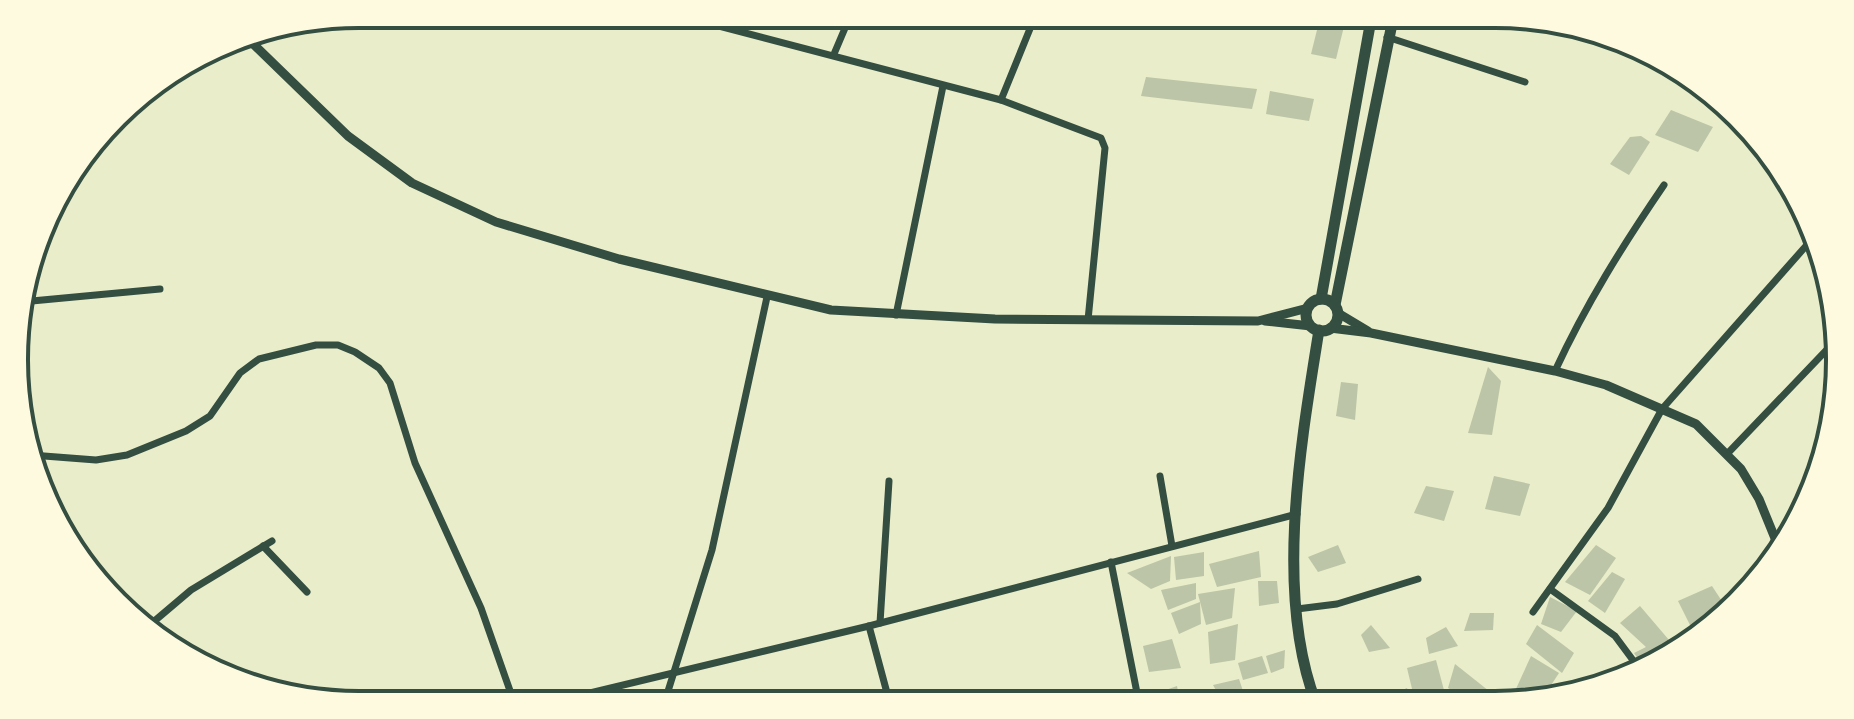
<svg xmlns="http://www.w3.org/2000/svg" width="1854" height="719" viewBox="0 0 1854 719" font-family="Lato,sans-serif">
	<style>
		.building { fill: #bcc5a7 }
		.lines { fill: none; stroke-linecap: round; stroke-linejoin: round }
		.minor { stroke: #344e41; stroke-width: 7 }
		.tertiary { stroke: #344e41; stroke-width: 9 }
		.secondary { stroke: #344e41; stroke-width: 11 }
		.rim { fill: none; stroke: #344e41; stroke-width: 4 }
	</style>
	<rect width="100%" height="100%" fill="#e9edc9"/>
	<!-- building -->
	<g class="building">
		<path d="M1321,14H1347L1336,59L1311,54Z"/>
		<path d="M1146,77L1257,89L1252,109L1141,96Z"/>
		<path d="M1270,91L1314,99L1309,121L1266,114Z"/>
		<path d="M1671,110L1713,127L1698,152L1655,135Z"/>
		<path d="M1641,136L1650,142L1629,175L1610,164L1630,137Z"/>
		<path d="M1488,367L1501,381L1492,435L1468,433Z"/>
		<path d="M1341,382L1358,384L1355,420L1336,416Z"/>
		<path d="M1494,476L1530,484L1520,516L1485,509Z"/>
		<path d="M1426,486L1454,491L1444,521L1414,513Z"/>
		<path d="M1338,545L1346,563L1318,572L1308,557Z"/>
		<path d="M1596,545L1616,558L1590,595L1565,582Z"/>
		<path d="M1259,551L1261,577L1217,587L1209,564Z"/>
		<path d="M1204,552V576L1176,580L1174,557Z"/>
		<path d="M1171,556L1170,581L1151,589L1127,573Z"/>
		<path d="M1612,572L1625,579L1605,613L1588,601Z"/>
		<path d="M1258,581H1277L1279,603L1259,606Z"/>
		<path d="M1196,583V599L1168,610L1161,590Z"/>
		<path d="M1712,586L1729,612L1721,620L1692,629L1678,601Z"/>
		<path d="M1235,588L1232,618L1206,625L1198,594Z"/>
		<path d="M1550,597L1577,611L1561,632L1541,624Z"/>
		<path d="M1200,602L1201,624L1179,634L1171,613Z"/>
		<path d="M1640,606L1669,640L1644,668L1634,653L1646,647L1620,623Z"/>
		<path d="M1470,613H1494L1493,630L1464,631Z"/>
		<path d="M1238,624L1235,660L1210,664L1208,632Z"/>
		<path d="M1371,625L1390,648L1369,652L1361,635Z"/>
		<path d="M1537,625L1574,653L1562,673L1526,644Z"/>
		<path d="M1446,627L1458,646L1429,654L1426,638Z"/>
		<path d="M1172,639L1181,668L1149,672L1143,646Z"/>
		<path d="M1285,650L1284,668L1271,673L1266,656Z"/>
		<path d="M1262,656L1268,673L1243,680L1238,663Z"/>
		<path d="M1531,656L1559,673L1540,702L1515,691Z"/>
		<path d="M1436,660L1445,694L1414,697L1407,668Z"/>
		<path d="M1455,664L1489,691L1473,701L1448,688Z"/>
		<path d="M1239,679L1244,694L1223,703L1213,685Z"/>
		<path d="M1177,686L1180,703H1150L1149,696Z"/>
		<path d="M1407,688L1412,702H1395L1393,694Z"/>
		<path d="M1291,689L1296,703H1266Z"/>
		<path d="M1257,693L1258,703H1233Z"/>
		<path d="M1209,694L1210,703H1187L1186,696Z"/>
	</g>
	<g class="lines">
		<!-- minor -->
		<g class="minor">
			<path d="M673,14L1001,100L1101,138L1105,148L1088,320"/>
			<path d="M1387,37L1525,82"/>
			<path d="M834,54L851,14"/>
			<path d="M1001,100L1036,14"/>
			<path d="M21,302L160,289"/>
			<path d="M896,315L943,86"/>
			<path d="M1555,371C1586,304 1623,245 1664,185"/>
			<path d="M1728,453L1839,337"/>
			<path d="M31,455L96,460L127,455L186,431L210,416L240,373L259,359L316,345H338L355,352L379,368L390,383L415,463L481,608L515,705"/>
			<path d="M1160,476L1172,546"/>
			<path d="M263,546L307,592"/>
			<path d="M1111,562L1139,703"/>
			<path d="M1550,589L1615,636L1641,671"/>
			<path d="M1297,609L1337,604L1418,579"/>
			<path d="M1533,612L1608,508L1662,409L1813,238"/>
			<path d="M880,623L889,481"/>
			<path d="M869,626L890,704"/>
			<path d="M145,629L191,590L272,541"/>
			<path d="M664,704L712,550L767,297"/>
			<path d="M540,705L869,626L1297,514"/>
		</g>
		<!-- tertiary -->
		<g class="tertiary">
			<path d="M244,35L348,136L412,183L496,222L619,259L831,310L995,319L1258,321L1308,308"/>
			<path d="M1338,313L1368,331"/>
			<path d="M1265,321L1311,326"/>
			<path d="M1330,328L1371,333L1555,371L1606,385L1696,424L1741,469L1759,499L1781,553"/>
		</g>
		<!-- secondary -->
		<g class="secondary">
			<path d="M1321,299L1372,14"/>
			<circle cx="1322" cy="315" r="16"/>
			<path d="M1335,305L1394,14"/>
			<path d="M1316,703C1274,594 1301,442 1319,330"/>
		</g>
	</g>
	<!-- crop -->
	<path d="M0 0H1854V719H0ZM359 28H1495A331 331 0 0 1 1826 359V360A331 331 0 0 1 1495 691H359A331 331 0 0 1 28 360V359A331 331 0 0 1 359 28Z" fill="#fefae0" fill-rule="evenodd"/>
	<path class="rim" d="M359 28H1495A331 331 0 0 1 1826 359V360A331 331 0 0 1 1495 691H359A331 331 0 0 1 28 360V359A331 331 0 0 1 359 28Z"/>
</svg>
